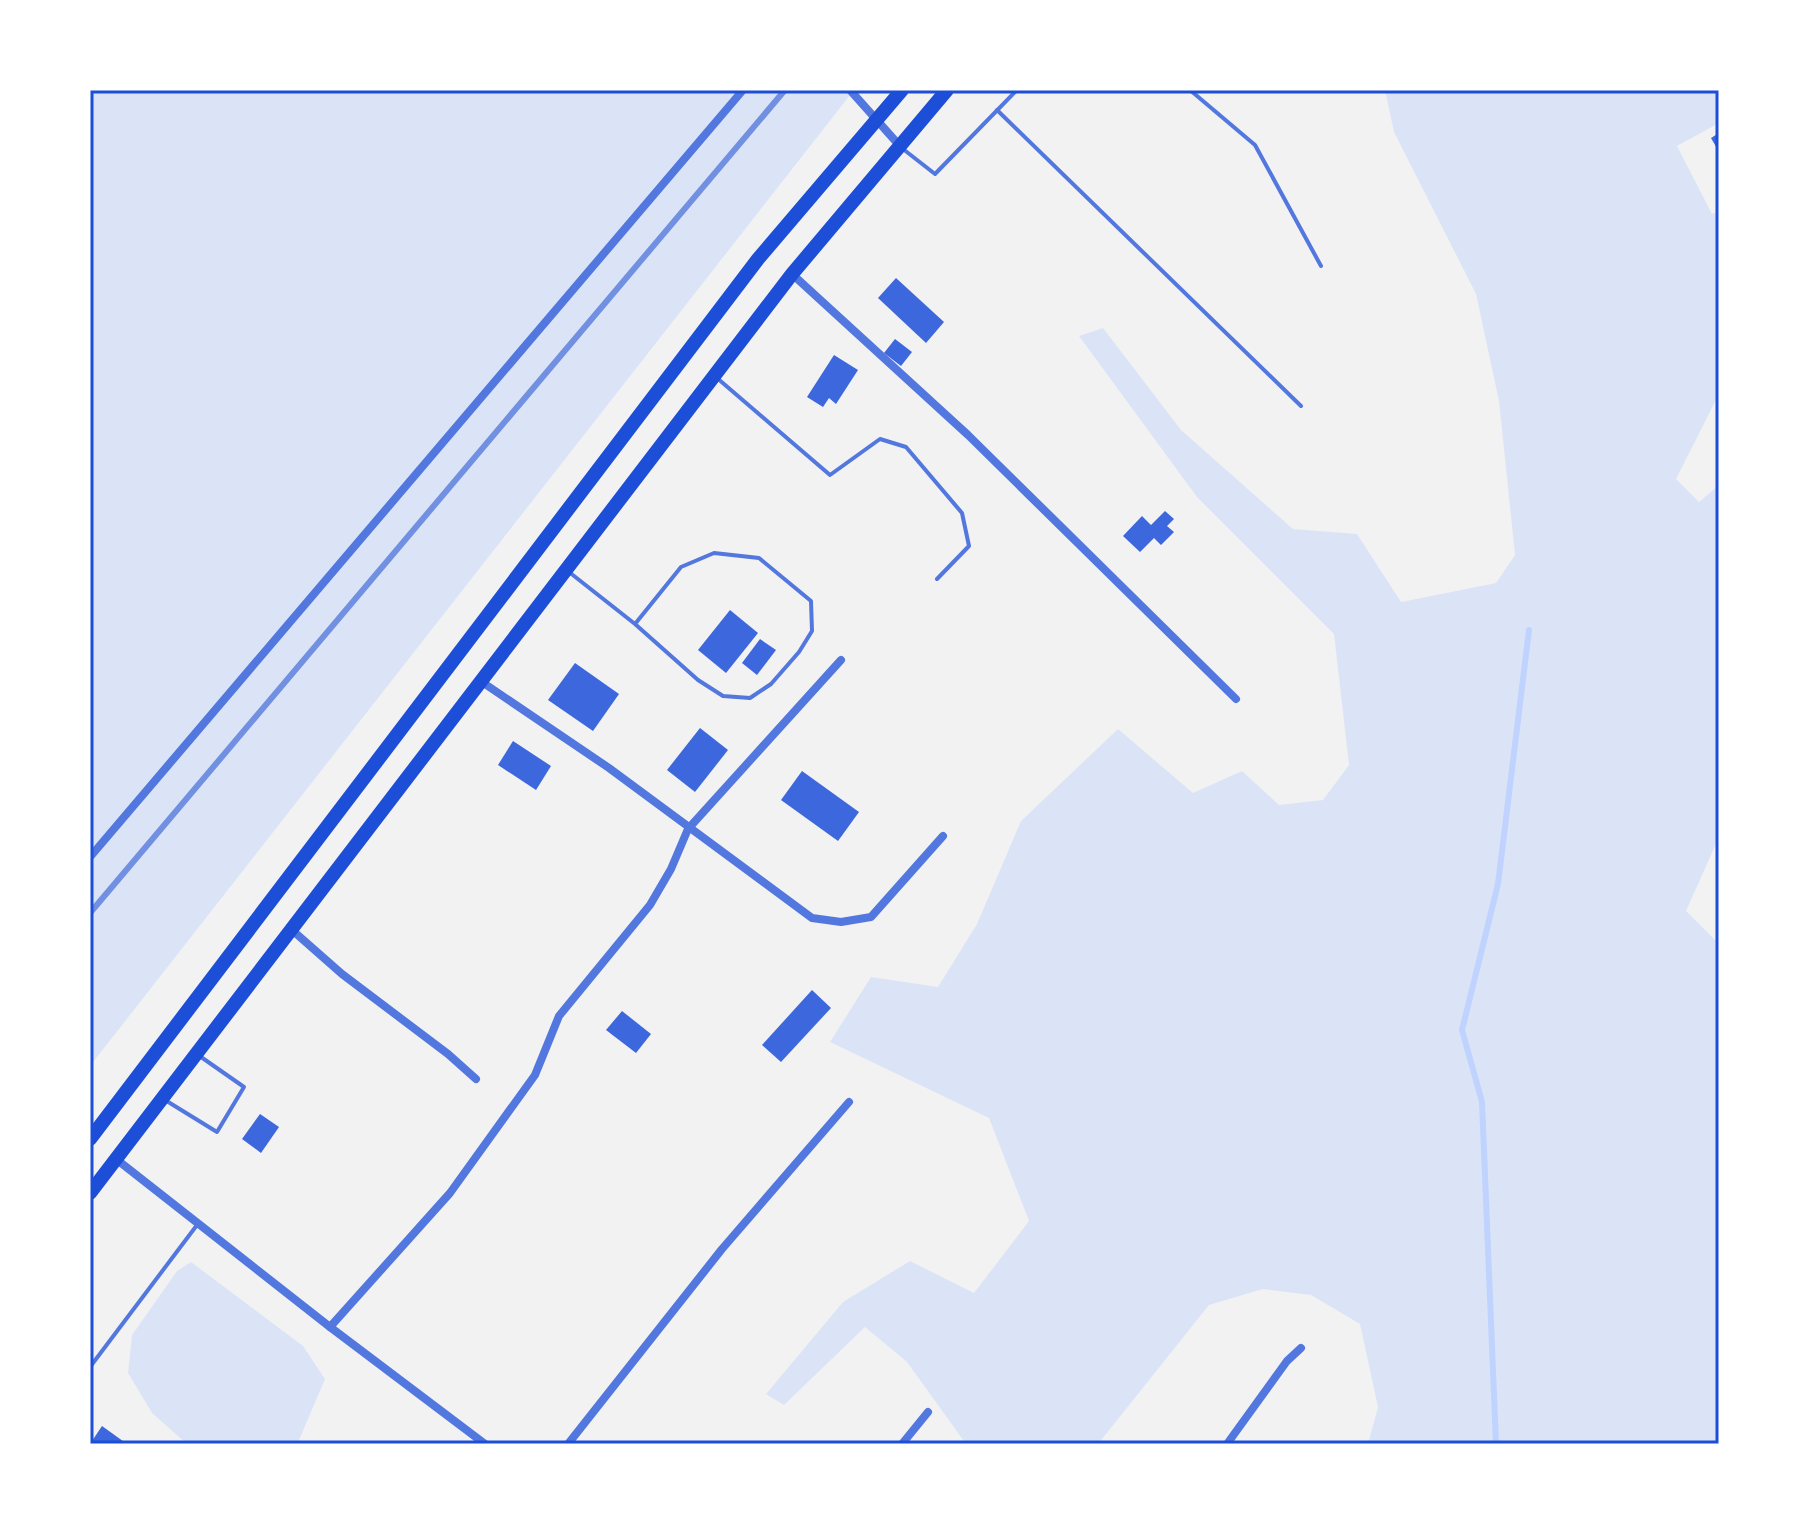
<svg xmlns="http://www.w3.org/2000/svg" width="1809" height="1534" viewBox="0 0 1809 1534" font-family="'DejaVu Sans',sans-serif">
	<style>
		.green { fill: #dbe4f7 }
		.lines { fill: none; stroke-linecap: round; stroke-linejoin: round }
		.stream { stroke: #bfd3fe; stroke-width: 6 }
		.building { fill: #3d67dc }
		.service { stroke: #5277de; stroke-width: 4 }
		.minor { stroke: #5277de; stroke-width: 8 }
		.primary { stroke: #1d4ed8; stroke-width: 14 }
		.rail { stroke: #7290e2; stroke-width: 6 }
		.neatline { fill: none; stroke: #1d4ed8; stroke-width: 3 }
	</style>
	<rect width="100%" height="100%" fill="#f2f2f2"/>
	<!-- green -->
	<g class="green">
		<path d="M90,90H854L90,1066Z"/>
		<path d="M1385,90H1719V123L1677,146L1712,214L1719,211V394L1676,479L1699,502L1719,485V837L1686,911L1719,944V1444H1368L1378,1407L1360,1324L1311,1295L1263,1289L1209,1305L1098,1444H966L907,1362L865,1327L784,1405L766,1394L843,1302L910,1261L974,1293L1029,1221L989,1118L830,1042L871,977L938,987L977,924L1021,821L1118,729L1193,793L1242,771L1279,805L1323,800L1349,765L1334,634L1197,497L1079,336L1103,328L1181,430L1293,529L1357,534L1401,602L1496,583L1515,555L1499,401L1476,294L1394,132Z"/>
		<path d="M191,1262L303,1346L325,1379L299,1440L302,1444H187L152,1413L128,1373L132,1335L177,1271Z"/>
	</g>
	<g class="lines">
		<!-- stream -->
		<path class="stream" d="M1496,1444L1482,1102L1462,1030L1498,884L1529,630"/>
	</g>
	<!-- building -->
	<g class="building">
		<path d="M1719,133V152L1711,138Z"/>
		<path d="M896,278L944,322L926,343L878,298Z"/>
		<path d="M895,339L912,352L901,366L884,353Z"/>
		<path d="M834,355L858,370L836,404L829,398L823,407L807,397Z"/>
		<path d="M1165,511L1174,519L1167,526L1174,532L1161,545L1154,538L1140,552L1123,536L1142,516L1151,525Z"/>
		<path d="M730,610L758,633L726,673L698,650Z"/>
		<path d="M760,639L776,650L757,675L742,663Z"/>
		<path d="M575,663L619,694L593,731L548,700Z"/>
		<path d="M700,728L728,750L695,792L667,770Z"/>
		<path d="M513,741L551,766L536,790L498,765Z"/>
		<path d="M802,771L859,812L838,841L781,800Z"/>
		<path d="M812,990L831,1008L781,1062L762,1045Z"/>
		<path d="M622,1011L651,1034L636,1053L606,1030Z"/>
		<path d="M260,1114L279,1127L261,1153L242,1139Z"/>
		<path d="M102,1426L127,1444H90Z"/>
	</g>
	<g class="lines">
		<!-- service -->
		<g class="service">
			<path d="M1190,90L1255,145L1321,266"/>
			<path d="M997,110L1301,406"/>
			<path d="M903,149L935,174L1017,90"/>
			<path d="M717,378L830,475L880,439L906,447L962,513L969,546L937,579"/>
			<path d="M569,572L635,624L698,680L723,696L750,698L771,684L799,652L812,631L811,601L759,558L714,553L681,567L635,624"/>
			<path d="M165,1100L217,1132L244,1087L201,1057"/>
			<path d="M90,1367L197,1225"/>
		</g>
		<!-- minor -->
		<g class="minor">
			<path d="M850,90L899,145"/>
			<path d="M792,274L968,435L1236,699"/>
			<path d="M482,682L609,768L812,918L841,922L871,917L943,836"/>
			<path d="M90,857L743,90"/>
			<path d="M292,930L342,974L448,1054L476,1079"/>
			<path d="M116,1159L330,1327L485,1444"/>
			<path d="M330,1327L450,1193L535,1075L559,1016L650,905L671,869L688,829L841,660"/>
			<path d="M568,1444L722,1249L849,1102"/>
			<path d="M902,1444L928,1412"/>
			<path d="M1227,1444L1287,1361L1301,1348"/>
		</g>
		<!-- primary -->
		<g class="primary">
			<path d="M90,1139L758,259L902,90"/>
			<path d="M90,1193L792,274L947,90"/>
		</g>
		<!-- rail -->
		<path class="rail" d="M90,913L785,90"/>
	</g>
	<!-- border -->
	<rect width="1809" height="1534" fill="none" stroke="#ffffff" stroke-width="184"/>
	<rect x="92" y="92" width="1625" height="1350" class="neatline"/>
</svg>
